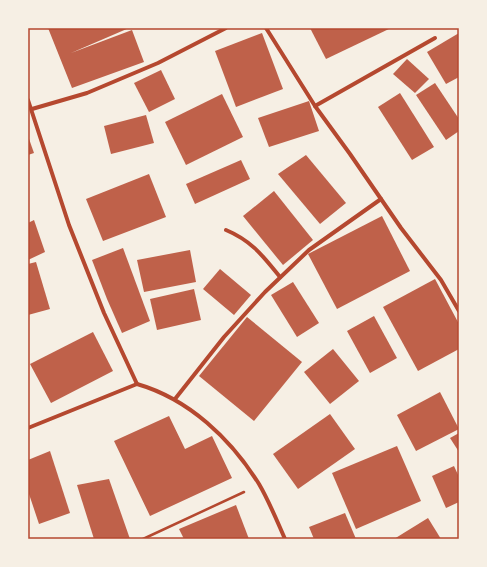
<svg xmlns="http://www.w3.org/2000/svg" width="487" height="567" viewBox="0 0 487 567" font-family="Jost,sans-serif">
	<style>
		.building { fill: #bf614a }
		.lines { fill: none; stroke-linecap: round; stroke-linejoin: round }
		.path { stroke: #b5482f; stroke-width: 2.5 }
		.minor { stroke: #b5482f; stroke-width: 4 }
		.neatline { fill: none; stroke: #b5482f; stroke-width: 1.5 }
	</style>
	<rect width="100%" height="100%" fill="#f6efe4"/>
	<!-- building -->
	<g class="building">
		<path d="M48,28H129L71,53L132,30L144,62L72,88Z"/>
		<path d="M310,28H391L326,59Z"/>
		<path d="M262,33L283,89L236,107L215,51Z"/>
		<path d="M459,33V77L446,84L427,52Z"/>
		<path d="M407,59L429,79L415,93L393,74Z"/>
		<path d="M161,70L175,99L149,112L134,83Z"/>
		<path d="M435,83L459,119V131L446,140L416,95Z"/>
		<path d="M400,93L434,147L412,160L378,107Z"/>
		<path d="M222,94L243,137L186,165L165,122Z"/>
		<path d="M309,101L319,131L269,147L258,118Z"/>
		<path d="M146,115L154,143L111,154L104,126Z"/>
		<path d="M28,136L34,153L28,155Z"/>
		<path d="M306,155L346,203L320,224L278,174Z"/>
		<path d="M241,160L250,179L195,204L186,184Z"/>
		<path d="M149,174L166,217L103,241L86,199Z"/>
		<path d="M274,191L313,240L283,265L243,216Z"/>
		<path d="M382,216L410,271L337,309L308,254Z"/>
		<path d="M34,220L45,252L28,260V223Z"/>
		<path d="M123,248L150,321L122,333L107,299L92,260Z"/>
		<path d="M190,250L196,282L144,292L137,260Z"/>
		<path d="M36,262L50,309L28,315V264Z"/>
		<path d="M220,269L251,295L234,315L203,289Z"/>
		<path d="M435,279L459,324V349L418,371L383,307Z"/>
		<path d="M293,282L319,323L297,337L271,295Z"/>
		<path d="M194,289L201,320L157,330L150,299Z"/>
		<path d="M374,316L397,358L370,373L347,331Z"/>
		<path d="M247,317L302,362L254,421L199,376Z"/>
		<path d="M93,332L113,371L51,403L30,364Z"/>
		<path d="M333,349L359,381L330,404L304,372Z"/>
		<path d="M440,392L459,429L416,451L397,415Z"/>
		<path d="M330,414L355,449L298,489L273,454Z"/>
		<path d="M169,416L185,449L212,436L232,478L150,516L114,441Z"/>
		<path d="M459,433V452L450,438Z"/>
		<path d="M397,446L421,501L356,529L332,473Z"/>
		<path d="M50,451L70,513L39,524L28,491V460Z"/>
		<path d="M454,466L459,477V502L446,508L432,476Z"/>
		<path d="M109,479L130,539H94L77,485Z"/>
		<path d="M236,505L249,539H184L179,529Z"/>
		<path d="M345,513L356,539H314L309,527Z"/>
		<path d="M428,518L441,539H394Z"/>
	</g>
	<g class="lines">
		<!-- path -->
		<path class="path" d="M143,539L244,492"/>
		<!-- minor -->
		<g class="minor">
			<path d="M266,28L315,106L350,154L401,228L441,280L459,311"/>
			<path d="M28,100L69,225L104,313L137,384"/>
			<path d="M315,106L435,38"/>
			<path d="M32,109L87,93L158,63L226,28"/>
			<path d="M226,230C252,241 263,256 280,277"/>
			<path d="M175,399L224,337L265,292L309,250L381,199"/>
			<path d="M28,428L137,384C189,399 231,439 259,484C269,501 277,521 285,539"/>
		</g>
	</g>
	<!-- border -->
	<rect width="487" height="567" fill="none" stroke="#f6efe4" stroke-width="58"/>
	<rect x="29" y="29" width="429" height="509" class="neatline"/>
</svg>
